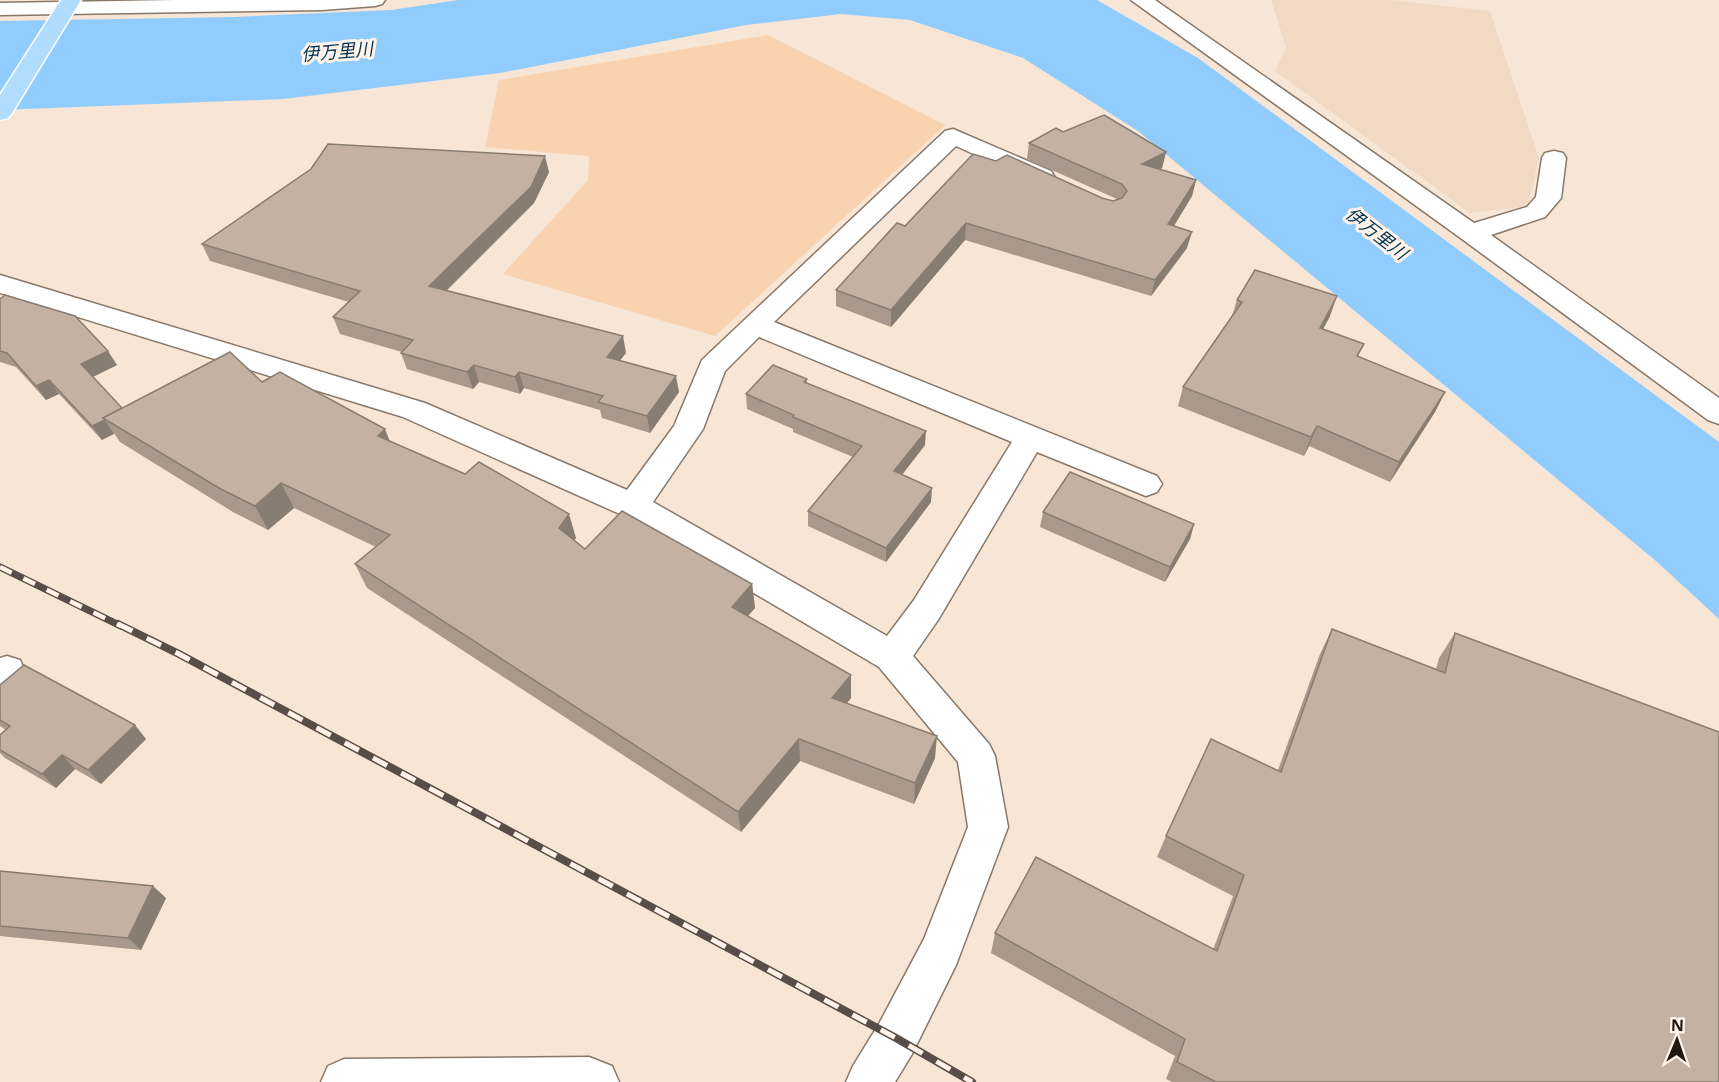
<svg xmlns="http://www.w3.org/2000/svg" width="1719" height="1082" viewBox="0 0 1719 1082" font-family="'Noto Sans','Noto Sans JP',sans-serif">
	<style>
		.built { fill: #f1d9c4 }
		.green { fill: #f9d2b0 }
		.water { fill: #90cdfe }
		.lines { fill: none; stroke-linecap: round; stroke-linejoin: round }
		.minor-casing { stroke: #88786a; stroke-width: 3 }
		.major-casing { stroke: #fff; stroke-width: 3 }
		.minor { fill: #fff; fill-rule: evenodd }
		.major { fill: #b0ddff; fill-rule: evenodd }
		.rail-far1-casing { stroke: #584e47; stroke-width: 7 }
		.rail-casing { stroke: #584e47; stroke-width: 8 }
		.rail-far1 { stroke: #fff3ea; stroke-width: 4.5; stroke-dasharray: 13; stroke-linecap: butt }
		.rail { stroke: #fff3ea; stroke-width: 5; stroke-dasharray: 16; stroke-linecap: butt }
		.wall { fill: #a8998c }
		.shaded-wall { fill: #887d72 }
		.building { fill: #c3b2a3; stroke: #887d72; stroke-width: 1.5 }
		.labels { text-anchor: middle; dominant-baseline: central; stroke-width: 6; stroke-linejoin: round; paint-order: stroke }
		.far-water-label { font-size: 18px; font-style: italic; fill: #013452; stroke: #fff3ea }
	</style>
	<rect width="100%" height="100%" fill="#f7e5d5"/>
	<!-- built -->
	<path class="built" d="M1271,0H1391L1490,11L1539,158L1528,206L1470,213L1275,71L1286,47Z"/>
	<!-- green -->
	<path class="green" d="M768,35L945,125L715,336L503,274L588,180L589,156L485,147L499,80Z"/>
	<!-- water -->
	<path class="water" d="M458,0H1097L1198,58L1719,442V619L1656,561L1138,131L1023,58L910,20L841,14L746,25L500,73L283,99L0,110V21L234,17L391,10Z"/>
	<g class="lines">
		<defs>
			<g id="minor">
				<path d="M175,0H385L382,4L375,6L322,10L0,15V3Z"/>
				<path d="M1131,0H1155L1474,223L1527,207L1536,197L1542,158L1545,153L1554,151L1563,153L1566,158L1561,198L1545,217L1491,235L1719,398V424L1708,420L1462,239Z"/>
				<path d="M953,129L1051,171L1054,176L1051,181L1042,183L1033,181L956,146L774,322L1157,476L1162,484L1157,492L1146,496L1037,452L938,620L913,656L989,744L995,756L1008,827L956,965L912,1054L895,1082H846L853,1066L880,1022L924,939L968,827L958,762L879,667L622,515L403,417L0,293V275L425,403L627,490L674,426L702,360L945,131ZM759,337L1012,442L914,600L887,636L653,502L703,429L725,371Z"/>
				<path d="M7,656L20,660L25,671L13,689L0,693V658Z"/>
				<path d="M589,1057L612,1066L619,1082H321L328,1066L344,1059Z"/>
			</g>
			<path id="major" d="M61,0H81L12,113L8,118L0,120V95Z"/>
		</defs>
		<!-- minor casing -->
		<use href="#minor" class="minor-casing"/>
		<!-- major casing -->
		<use href="#major" class="major-casing"/>
		<!-- minor -->
		<use href="#minor" class="minor"/>
		<!-- major -->
		<use href="#major" class="major"/>
		<defs>
			<path id="rail-far1" d="M0,567L121,626"/>
			<path id="rail" d="M118,624L179,654L896,1038L972,1082"/>
		</defs>
		<!-- rail-far1 casing -->
		<use href="#rail-far1" class="rail-far1-casing"/>
		<!-- rail casing -->
		<use href="#rail" class="rail-casing"/>
		<!-- rail-far1 -->
		<use href="#rail-far1" class="rail-far1"/>
		<!-- rail -->
		<use href="#rail" class="rail"/>
	</g>
	<!-- wall -->
	<g class="wall">
		<path d="M1063,132L1166,152L1162,168L1160,169L1196,180L1192,196L1174,226L1187,248L1151,296L965,240L891,327L836,306V290L905,226L1102,198L1113,201L1117,199L1027,159L1029,143Z"/>
		<path d="M549,172L534,203L446,291L626,353L620,360L679,392L650,433L602,418L600,410L524,388L520,394L479,382L473,389L407,369L401,353L402,352L340,334L333,317L349,302L210,261L202,244Z"/>
		<path d="M0,299L117,365L93,377L122,408L262,382L390,442L576,538L574,540L585,549L752,584L755,608L748,616L851,675V698L847,703L935,758L914,804L800,761L741,832L367,588L355,564L376,547L294,508L268,530L233,512L120,442L114,433L102,440L59,394L46,400L16,367L0,362Z"/>
		<path d="M1237,300L1330,316L1323,329L1358,356L1445,392L1435,412L1390,482L1309,446L1304,456L1178,406L1183,387L1232,316Z"/>
		<path d="M807,379V383L925,445L902,475L931,502L886,562L808,526V511L853,457L793,432V429L747,409L746,394Z"/>
		<path d="M1043,512L1194,524L1190,539L1165,582L1040,527Z"/>
		<path d="M1332,629L1436,669L1439,658L1455,633L1719,1082H1172L1166,1079L1175,1056L991,953L995,933L1213,950L1233,896L1157,857L1166,836L1278,770L1320,654Z"/>
		<path d="M0,685L146,739L101,784L75,769L56,788L5,758L0,753V735L6,730L0,726Z"/>
		<path d="M0,871L166,898L141,950L0,936Z"/>
	</g>
	<!-- shaded-wall -->
	<g class="shaded-wall">
		<path d="M1166,152L1162,168L1139,180L1142,164Z"/>
		<path d="M545,156L549,172L534,203L434,303L429,286Z"/>
		<path d="M1196,180L1192,196L1165,240L1168,224Z"/>
		<path d="M966,223L965,240L891,327V310Z"/>
		<path d="M1192,232L1187,248L1151,296L1155,280Z"/>
		<path d="M1337,296L1330,316L1313,348L1320,328Z"/>
		<path d="M623,336L626,353L610,373L607,357Z"/>
		<path d="M108,351L117,365L90,378L81,364Z"/>
		<path d="M474,365L479,382L473,389L467,372Z"/>
		<path d="M519,372L524,388L520,394L515,377Z"/>
		<path d="M676,376L679,392L650,433L647,416Z"/>
		<path d="M49,380L59,394L46,400L36,386Z"/>
		<path d="M1445,392L1435,412L1390,482L1399,462Z"/>
		<path d="M105,420L114,434L102,440L92,426Z"/>
		<path d="M1317,426L1309,446L1304,456L1311,437Z"/>
		<path d="M385,429L395,454L378,436Z"/>
		<path d="M926,431L925,445L893,486L894,471Z"/>
		<path d="M281,483L294,508L268,530L255,506Z"/>
		<path d="M932,488L931,502L886,562V548Z"/>
		<path d="M569,514L576,538L566,552L559,528Z"/>
		<path d="M1194,524L1190,539L1165,582L1170,567Z"/>
		<path d="M752,584L755,608L735,630L732,607Z"/>
		<path d="M851,675V698L833,720L832,698Z"/>
		<path d="M135,725L146,739L101,784L88,770Z"/>
		<path d="M937,736L935,758L914,804L915,783Z"/>
		<path d="M799,739L800,761L741,832L738,812Z"/>
		<path d="M62,755L75,769L56,788L42,774Z"/>
		<path d="M153,886L166,898L141,950L128,938Z"/>
	</g>
	<!-- building -->
	<g class="building">
		<path d="M1104,115L1166,152L1142,164L1196,180L1168,224L1192,232L1155,280L966,223L891,310L836,290L897,223L905,226L973,154L996,161L1007,155L1102,198L1113,201L1122,198L1127,191L1122,184L1029,143L1056,128L1063,132Z"/>
		<path d="M328,144L545,156L531,187L429,286L623,336L607,357L676,376L647,416L598,402L603,396L519,372L515,377L474,365L467,372L401,353L413,340L333,317L360,291L202,244L311,169Z"/>
		<path d="M1255,270L1337,296L1320,328L1364,344L1357,356L1445,392L1399,462L1317,426L1311,437L1183,387L1242,302L1237,300Z"/>
		<path d="M5,295L75,316L108,351L81,364L122,408L103,418L105,420L92,426L49,380L36,386L7,353L0,351V299Z"/>
		<path d="M230,352L262,382L280,372L385,429L378,436L465,474L479,462L569,514L559,528L585,549L622,511L752,584L732,607L851,675L832,698L937,736L915,783L799,739L738,812L355,564L390,535L281,483L255,506L219,488L103,418Z"/>
		<path d="M773,365L807,379L804,382L926,431L894,471L932,488L886,548L808,511L862,446L793,417L794,415L746,394Z"/>
		<path d="M1070,472L1194,524L1170,567L1043,512Z"/>
		<path d="M1332,629L1445,673L1455,633L1719,732V1082H1216L1177,1062L1185,1039L995,933L1036,857L1217,951L1244,875L1166,836L1211,739L1281,772Z"/>
		<path d="M24,665L135,725L88,770L62,755L42,774L0,750V735L10,726L0,720V685Z"/>
		<path d="M0,871L153,886L128,938L0,926Z"/>
	</g>
	<g class="labels">
		<!-- far-water labels -->
		<g class="far-water-label">
			<text transform="translate(337 51) rotate(-5)">伊万里川</text>
			<text transform="translate(1377 233) rotate(38)">伊万里川</text>
		</g>
	</g>
	<!-- north arrow -->
	<g transform="translate(1677 1040) rotate(2)" stroke="#fff3ea" stroke-width="4.5" paint-order="stroke">
	<path d="M0-4.5L10 22L0 15L-10 22Z" fill="#1f1813"/>
	<text y="-9" font-size="16" font-weight="bold" text-anchor="middle" fill="#1f1813">N</text>
	</g>
</svg>
